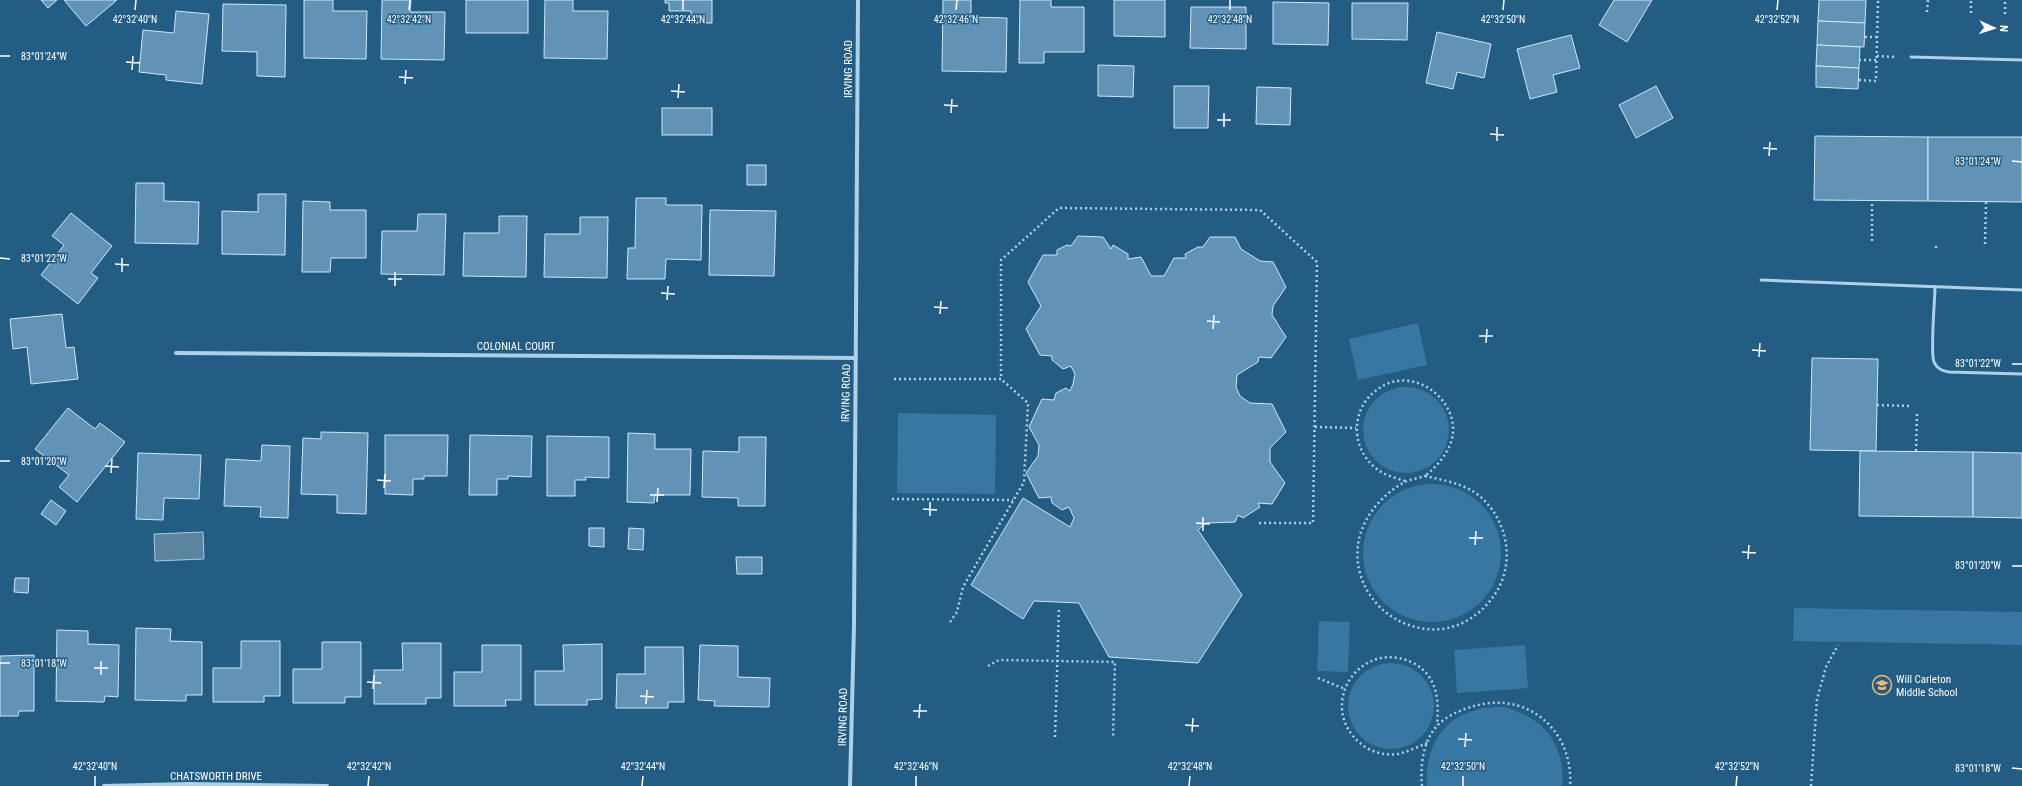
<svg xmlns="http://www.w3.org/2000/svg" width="2022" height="786" viewBox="0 0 2022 786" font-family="'Roboto Condensed',sans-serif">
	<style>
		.green { fill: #3777a1 }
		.water { fill: #5b849f; stroke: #a0cde9 }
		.building { fill: #6093b6; stroke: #d0e7f6 }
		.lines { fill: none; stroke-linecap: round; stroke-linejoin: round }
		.path { stroke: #acd1e8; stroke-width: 2.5; stroke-dasharray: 2 3; stroke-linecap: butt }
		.lane { stroke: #acd1e8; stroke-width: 3 }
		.street { stroke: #acd1e8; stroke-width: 4 }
		.ticks { fill: none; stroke: #fff; stroke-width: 1.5 }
		.labels { text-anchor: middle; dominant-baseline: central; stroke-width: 3; stroke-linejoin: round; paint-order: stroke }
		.street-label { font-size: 11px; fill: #fff; stroke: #235d84 }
		.poi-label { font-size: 11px; fill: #fff; stroke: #235d84; text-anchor: start }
		.ticks-label { font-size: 10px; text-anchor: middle; fill: #fff; stroke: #235d84; stroke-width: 3; stroke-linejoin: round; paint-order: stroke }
	</style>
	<rect width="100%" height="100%" fill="#235d84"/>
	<!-- green -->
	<g class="green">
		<path d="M1418,323L1427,365L1358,380L1349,339Z"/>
		<circle cx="1406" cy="430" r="43"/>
		<path d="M898,413L996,415L995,494L897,493Z"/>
		<circle cx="1432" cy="553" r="69"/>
		<path d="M1794,608L2022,612V645L1793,641Z"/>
		<path d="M1319,621L1350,622L1348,672L1317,671Z"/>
		<path d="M1525,645L1528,688L1457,693L1454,650Z"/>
		<circle cx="1391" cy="706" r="43"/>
		<path d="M1483,708C1490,708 1500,706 1507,708C1545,718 1566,747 1562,786H1427C1424,759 1436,728 1462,715C1468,712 1476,710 1483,708Z"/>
	</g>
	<!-- water -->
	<path class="water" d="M203,532L204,559L155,561L154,534Z"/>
	<!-- building -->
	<g class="building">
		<path d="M41,0H57L48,8Z"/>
		<path d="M64,0H117L86,26Z"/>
		<path d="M304,0H333V11H367L366,59L304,58Z"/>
		<path d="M382,0H411L410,12H445L444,60L381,59Z"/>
		<rect x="466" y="0" width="62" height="33"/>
		<path d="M545,0H573V11H608L607,59L544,58Z"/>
		<path d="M665,0H712V23H691V11H669V3H665Z"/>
		<path d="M943,0H971V17L1007,18L1006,72L942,71Z"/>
		<path d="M1020,0H1051V7H1084V52H1044V63H1019Z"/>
		<path d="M1114,0H1165V37L1114,36Z"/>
		<path d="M1614,0H1652L1627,42L1599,25Z"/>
		<path d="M1819,0H1866L1865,23L1818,21Z"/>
		<path d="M1273,2L1329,3L1328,45L1273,44Z"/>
		<path d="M1352,3H1408L1407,40L1352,39Z"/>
		<path d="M223,4L286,5L285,77L257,76V52L222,51Z"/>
		<path d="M1191,7H1246V49L1190,48Z"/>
		<path d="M176,11L209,14L202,84L166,80V75L139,72L143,30L174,33Z"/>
		<path d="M1818,21L1865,23L1864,47L1817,45Z"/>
		<path d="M1437,32L1491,44L1484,78L1457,72L1453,89L1426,83Z"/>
		<path d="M1571,35L1580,68L1553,75L1557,92L1530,99L1517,49Z"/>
		<path d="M1817,45L1860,47L1859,68L1816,66Z"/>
		<path d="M1098,65L1134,66L1133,97L1098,96Z"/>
		<path d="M1816,66L1859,68L1858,89L1816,87Z"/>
		<path d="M1174,86H1209L1208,128H1174Z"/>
		<path d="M1656,86L1673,118L1636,138L1619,105Z"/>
		<path d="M1257,87L1291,88L1290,125L1256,124Z"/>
		<rect x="662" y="108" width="50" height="27"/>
		<path d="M1815,136L1928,137V201L1814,200Z"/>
		<path d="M1928,137H2022V202L1928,201Z"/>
		<rect x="747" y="165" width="19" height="20"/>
		<path d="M136,183H164V201L199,202L198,244L135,243Z"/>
		<path d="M258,194H286L285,255L222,254V211L258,212Z"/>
		<path d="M636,198H666V205H702L701,260L666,259L665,279H627L628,248H635Z"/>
		<path d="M303,201L330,202V210H366V258H331L330,272H302Z"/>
		<path d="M710,210L776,211L774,276L709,275Z"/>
		<path d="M71,213L112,246L91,273L98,278L78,304L41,275L64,245L52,236Z"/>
		<path d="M418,214H446L444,275L381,274L382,231H417Z"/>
		<path d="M499,216H527L526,277L463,276L464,233H499Z"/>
		<path d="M580,217H608L607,278L544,277L545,234H580Z"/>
		<path d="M1078,236L1103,237L1111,249L1113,245L1128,254V259L1141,257L1151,276H1164L1174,258H1186L1185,254L1198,247H1203L1210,237H1235L1241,249L1260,261L1273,262L1286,287L1273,306L1272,315L1286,337L1271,358L1259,357L1258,362L1237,375L1236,387L1240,396L1250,403L1272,404L1286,432L1270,448V462L1285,483L1272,504L1258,503L1260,507L1243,518L1238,515L1235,522L1206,523L1198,530L1242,595L1198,663L1109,657L1079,603L1034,601L1023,619L971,585L1023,498L1070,527L1074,518L1069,507L1062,510L1052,503L1051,497L1039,498L1026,473L1038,456L1039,445L1029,427L1042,399L1054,400L1056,393L1066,388L1070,391L1073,384L1075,374L1071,366L1063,369L1052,360V356L1040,355L1026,329L1041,306L1028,282L1043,255H1057V250L1067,245L1071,246Z"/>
		<path d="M62,314L66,348L74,347L78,379L31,384L27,347L13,349L10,319Z"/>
		<path d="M1812,358L1878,359L1876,451L1810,450Z"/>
		<path d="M68,408L95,429L100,423L125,442L77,502L59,487L69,475L35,449Z"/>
		<path d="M321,432L368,433L366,514L337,513V495L301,494L303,438L321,439Z"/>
		<path d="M628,433L655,434V449H691L690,495H655L654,503L627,502Z"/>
		<path d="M385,435H448L447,476H424V479H413V495L385,494Z"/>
		<path d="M470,435L532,436L531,477L508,476V479H497V495H469Z"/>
		<path d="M547,436L609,437V478L585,477L586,480H575V496H547Z"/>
		<path d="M739,437H766L765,506H738V498L702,497L703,451L739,452Z"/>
		<path d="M262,445L290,446L288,518L260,517L261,507L224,506L226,459L261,461Z"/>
		<path d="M1860,451L1973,452V517L1859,516Z"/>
		<path d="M1973,452L2022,453V518L1973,517Z"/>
		<path d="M138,453L201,455L199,499L164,498L163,520L136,519Z"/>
		<path d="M51,500L66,511L56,525L41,514Z"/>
		<path d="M589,528H604V547L589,546Z"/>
		<path d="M629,528L644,529L643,550L628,549Z"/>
		<path d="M736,557H762V574H737Z"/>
		<path d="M15,578H29L28,593L14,592Z"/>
		<path d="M136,628L171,629L170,641L202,642V695H186V701L135,700Z"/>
		<path d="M57,630L88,631V644L119,645L118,697L105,696L104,702L56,701Z"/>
		<path d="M241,641H280V696H264V702H213V668H241Z"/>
		<path d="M322,642H361V697H345V703H293V669H322Z"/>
		<path d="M402,643H441V698H426V704H374V670H403Z"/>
		<path d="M602,644V699L587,700V705H535V671H564L563,645Z"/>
		<path d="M482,645H521V700H505L506,706H454V672H482Z"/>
		<path d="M700,645L738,646V677L770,678L769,707L714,706L715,701L698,700Z"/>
		<path d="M645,647H683L684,702H668V708H616L617,674H645Z"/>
		<path d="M34,655V711H19L18,716H0V656Z"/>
	</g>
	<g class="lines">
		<!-- path -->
		<g class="path">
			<path d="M1927,12L1928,0"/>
			<path d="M1971,13V0"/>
			<path d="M2005,14V0"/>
			<path d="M1865,37H1877"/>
			<path d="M1877,56L1895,57"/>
			<path d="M1859,60H1876"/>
			<path d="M1859,80L1876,81L1878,0"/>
			<path d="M1872,241V201"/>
			<path d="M1985,244L1986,202"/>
			<path d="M1936,248V243"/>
			<path d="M894,379H1001V260L1059,208L1260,210L1317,262L1313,523H1258"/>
			<path d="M1877,405L1910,406"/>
			<path d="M1315,427L1356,428"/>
			<path d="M1916,451L1917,414"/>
			<path d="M1425,476C1442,480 1462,483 1477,494C1506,516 1516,559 1497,591C1485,611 1465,626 1442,629C1395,634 1352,594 1358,545C1361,519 1382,494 1405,482C1411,479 1419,478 1425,476Z"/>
			<path d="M1405,481C1396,478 1384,475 1377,469C1350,449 1350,408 1378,389C1405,369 1441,387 1451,416C1459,441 1443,461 1425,476"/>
			<path d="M892,499L1013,500"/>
			<path d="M950,622L957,612L963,587L1024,482L1028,403L1001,379"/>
			<path d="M988,666L999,660L1115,662L1113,738"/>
			<path d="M1318,678L1345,689"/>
			<path d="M1055,737L1059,607"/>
			<path d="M1427,743C1418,747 1407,752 1398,754C1385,756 1371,752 1361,744C1314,705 1362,635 1415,664C1438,677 1439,702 1437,725"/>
			<path d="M1422,786C1420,766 1423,741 1437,726C1445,717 1460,710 1471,707C1526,689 1574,730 1570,786"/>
			<path d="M1811,786L1817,699L1826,667L1838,645"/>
		</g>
		<!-- lane -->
		<g class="lane">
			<path d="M1911,57L2022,60"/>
			<path d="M1761,280L2022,290"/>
			<path d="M1935,287C1935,300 1930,353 1934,362C1937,369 1942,371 1949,372L2022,374"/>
		</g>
		<!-- street -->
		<g class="street">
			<path d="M176,353L856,358"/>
			<path d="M104,786L189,784L327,786"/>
			<path d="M850,786L854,626L858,0"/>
		</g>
	</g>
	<!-- ticks -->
	<path class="ticks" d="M135,10L136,0M409,10L410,0M683,10V0M956,10L957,0M1230,10V0M1503,10L1504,0M1777,10L1778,0M0,56H10M126,62L140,63M132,70L133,56M399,77L413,78M405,84L406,70M671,91L685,92M678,98L679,84M944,105L958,106M951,113L952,99M1217,120H1231M1224,127V113M1490,134L1504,135M1497,141V127M1763,148L1777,149M1769,156L1770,142M2012,161L2022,162M0,258L10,259M115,264L129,265M122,272V258M388,279H402M395,286V272M661,293L675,294M667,300L668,286M934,307L948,308M940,314L941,301M1207,321L1220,322M1213,329L1214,315M1479,336H1493M1486,343L1487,329M1752,350L1766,351M1759,357L1760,343M2012,364H2022M0,461H10M105,466L119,467M111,473L112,459M377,480L391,481M384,488L385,474M650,495H664M657,502L658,488M923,509L937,510M930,516V502M1196,523L1210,524M1203,531V517M1469,538H1483M1475,545L1476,531M1742,552L1756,553M1748,559L1749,545M2012,566H2022M0,663H10M94,668H108M101,675V661M367,682L381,683M373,689L374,675M640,696L654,697M646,704L647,690M913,711H927M919,718L920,704M1185,725L1199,726M1192,732L1193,718M1458,739L1472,740M1465,747L1466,733M2012,768L2022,769M95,786V776M368,786L369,776M642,786L643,776M916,786V776M1189,786L1190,776M1463,786V776M1736,786L1737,776"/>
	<!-- icons -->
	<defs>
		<symbol id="school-ring" viewBox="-11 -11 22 22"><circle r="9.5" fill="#235d84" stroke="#f3b86f" stroke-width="1.5"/><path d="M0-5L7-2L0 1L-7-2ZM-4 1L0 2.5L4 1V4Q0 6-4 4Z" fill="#f3b86f"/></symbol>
	</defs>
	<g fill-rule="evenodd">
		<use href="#school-ring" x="1871" y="674" width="22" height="22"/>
	</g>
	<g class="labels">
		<!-- street labels -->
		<g class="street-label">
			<text transform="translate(848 69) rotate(-90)">IRVING ROAD</text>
			<text x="516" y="346">COLONIAL COURT</text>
			<text transform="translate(846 393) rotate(-89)">IRVING ROAD</text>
			<text transform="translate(843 717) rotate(-89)">IRVING ROAD</text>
			<text x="216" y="776">CHATSWORTH DRIVE</text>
		</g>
		<!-- poi labels -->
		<g class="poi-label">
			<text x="1896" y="679">Will Carleton<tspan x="1896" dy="13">Middle School</tspan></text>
		</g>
	</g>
	<g class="ticks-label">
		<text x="135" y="23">42°32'40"N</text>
		<text x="409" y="23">42°32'42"N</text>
		<text x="683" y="23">42°32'44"N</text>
		<text x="956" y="23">42°32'46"N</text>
		<text x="1230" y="23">42°32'48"N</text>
		<text x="1503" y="23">42°32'50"N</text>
		<text x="1777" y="23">42°32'52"N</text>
		<text x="44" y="60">83°01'24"W</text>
		<text x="1978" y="165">83°01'24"W</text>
		<text x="44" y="262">83°01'22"W</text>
		<text x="1978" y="367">83°01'22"W</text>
		<text x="44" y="465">83°01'20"W</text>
		<text x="1978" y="569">83°01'20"W</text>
		<text x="44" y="667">83°01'18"W</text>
		<text x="95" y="770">42°32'40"N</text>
		<text x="369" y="770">42°32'42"N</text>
		<text x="643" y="770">42°32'44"N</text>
		<text x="916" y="770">42°32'46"N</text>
		<text x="1190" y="770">42°32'48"N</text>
		<text x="1463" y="770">42°32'50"N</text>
		<text x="1737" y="770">42°32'52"N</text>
		<text x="1978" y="772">83°01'18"W</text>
	</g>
	<!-- north arrow -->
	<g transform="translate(1994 28) rotate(93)" stroke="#235d84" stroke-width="3" paint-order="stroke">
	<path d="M0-3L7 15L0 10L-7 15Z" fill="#ffffff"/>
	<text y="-6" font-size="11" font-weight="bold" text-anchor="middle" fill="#ffffff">N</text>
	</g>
</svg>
